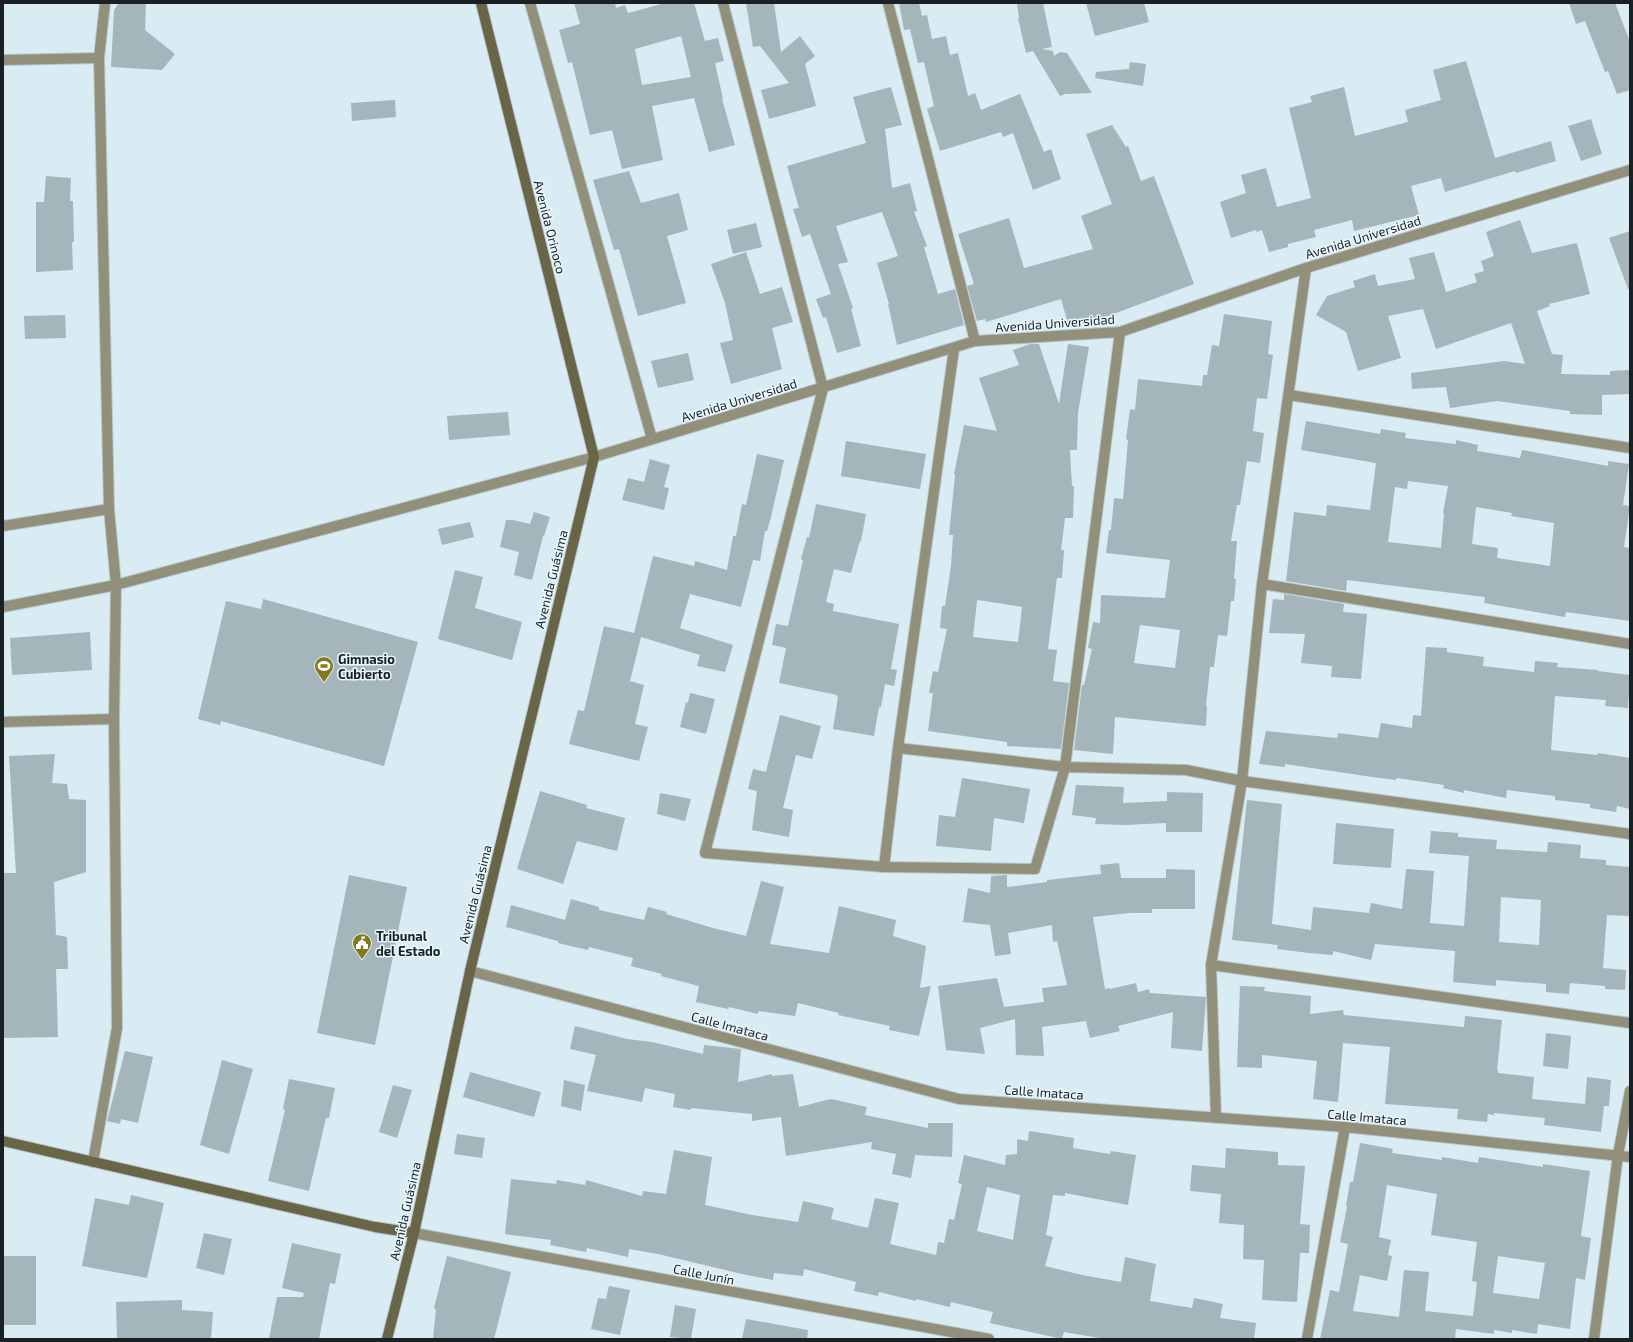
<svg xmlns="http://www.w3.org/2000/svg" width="1633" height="1342" viewBox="0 0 1633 1342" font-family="'Exo 2',sans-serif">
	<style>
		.building { fill: #a4b5bc; fill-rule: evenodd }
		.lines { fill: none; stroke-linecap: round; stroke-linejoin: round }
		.lane-casing { stroke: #b7c7ce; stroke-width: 12 }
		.street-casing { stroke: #b7c7ce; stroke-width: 12 }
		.secondary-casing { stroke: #b7c7ce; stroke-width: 12 }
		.lane { stroke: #928f7a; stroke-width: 10 }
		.street { stroke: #928f7a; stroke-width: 10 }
		.secondary { stroke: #696546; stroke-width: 10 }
		.labels { text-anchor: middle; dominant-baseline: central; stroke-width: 3; stroke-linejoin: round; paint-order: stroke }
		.street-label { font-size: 13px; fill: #1a2124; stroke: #e9f8fe }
		.poi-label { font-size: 13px; font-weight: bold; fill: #1a2124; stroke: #e9f8fe; text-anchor: start }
	</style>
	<rect width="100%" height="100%" fill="#d9ebf3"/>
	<!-- building -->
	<g class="building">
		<path d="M119,3H146L145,30L175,54L162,70L111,67L114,10Z"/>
		<path d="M574,3H615L616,8L625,5L628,13L665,3H694L705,41L718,38L724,61L715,63L723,99H722L735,145L709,152L694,98L652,106L663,160L622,169L612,130L590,135L572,62L568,63L559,30L580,24ZM681,36L691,77L642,85L635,49Z"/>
		<path d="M746,3H774L781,52L800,36L815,56L805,64L816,106L769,119L761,90L789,83L760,46L753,47Z"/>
		<path d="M899,3H919L922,16L927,15L932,39L946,36L950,55L958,53L968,96L975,93L981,110L1020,94L1044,152L1051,149L1061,179L1033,190L1013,133L1003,137L1001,132L940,151L927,109L934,106L924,62L918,63L910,29L904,30Z"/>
		<path d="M1017,3H1043L1052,47L1042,49L1053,51L1054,56L1060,52L1067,53L1092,93L1065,94L1060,96L1033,51L1026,53L1018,18H1019Z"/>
		<path d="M1086,3H1144L1149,22L1095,36Z"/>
		<path d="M1569,3H1615L1630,42V90L1617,94L1608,71L1605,72L1585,21L1576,24Z"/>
		<path d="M1466,61L1495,158L1551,141L1556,161L1516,173L1515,171L1445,192L1441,178L1411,186L1419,215L1354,231L1352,220L1314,230L1316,237L1288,244V247L1269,252L1262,230L1257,232L1256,230L1231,238L1220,202L1246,193L1241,175L1266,168L1277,207L1311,198L1289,108L1312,102L1310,96L1344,87L1355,136L1408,122L1405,110L1441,100L1433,70Z"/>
		<path d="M1130,62L1146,64L1143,86L1095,78L1096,72L1129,69Z"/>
		<path d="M891,87L902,125L885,129L892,188L910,183L917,211L914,212L927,246L924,247L938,294L955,289L964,325L897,345L888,304H889L877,263L898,256L882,212L836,226L848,262L838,264L853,308L851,309L861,346L837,353L826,317L823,318L816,299L831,294L810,234L802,237L793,209L799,208L787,166L866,143L853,97Z"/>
		<path d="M395,100L396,117L352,121L351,103Z"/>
		<path d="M1591,119L1602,154L1581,161L1568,126Z"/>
		<path d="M1112,125L1126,147L1128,146L1141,181L1154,176L1194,284L1108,316L1069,327L1061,299L986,322L985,319L977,321L967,286L974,284L958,234L1009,218L1024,268L1093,249L1081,216L1112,204L1086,134Z"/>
		<path d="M629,171L641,203L679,193L688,230L667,236L686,303L638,316L619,249L614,250L593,180Z"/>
		<path d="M46,176L71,178L70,201H73L74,242H72L73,270L36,272V202H44Z"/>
		<path d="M1520,220L1532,253L1577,243L1590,294L1549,304L1550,306L1537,311L1552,354L1563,355L1561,374L1610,375V371L1630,370V394L1602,395V415L1570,414V411L1497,401L1450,408L1446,387L1412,389L1411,373L1504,361L1525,364L1511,323L1436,349L1423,309L1388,316L1401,358L1358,371L1346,332L1316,315L1327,296L1355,287L1353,281L1375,274L1378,286L1415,279L1409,258L1434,252L1446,292L1477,282L1474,274L1484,271L1481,261L1494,256L1486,232Z"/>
		<path d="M756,223L762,247L733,254L727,230Z"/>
		<path d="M1630,231V289H1628L1609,238Z"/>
		<path d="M746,252L760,294L782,287L793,322L772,328L782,369L731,384L720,343L733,340L725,303L711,264Z"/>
		<path d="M1224,314L1272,321L1268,354L1273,355L1267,399L1257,398L1253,431L1264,433L1260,463L1247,461L1240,505H1237L1231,541H1237L1234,579H1236L1234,601H1231L1227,636L1218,635L1214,667H1210L1206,706H1207L1206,726L1115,717L1113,754L1074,750L1082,685H1084L1092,649L1088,648L1093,622L1100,623L1101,595L1165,598L1170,560L1106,553L1109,530H1111L1114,498L1123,499L1128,440L1126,439L1130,409L1135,410L1138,379L1202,386L1203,375H1207L1212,345L1219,346ZM1140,625L1180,630L1175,668L1134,663Z"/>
		<path d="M65,315L66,338L25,339L24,316Z"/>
		<path d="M1030,344H1039L1059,404L1068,344L1089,347L1078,413L1077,450H1070L1072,486H1074L1073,518H1065L1061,550H1064L1062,578H1057L1048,649L1057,650L1053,681L1069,683L1061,749L1007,746V742L928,731L933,693H929L933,671L938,672L947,629L940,628L942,606H945L951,566L953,535H949L955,475L954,474L964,425L997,431L979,378L1019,365L1013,350ZM978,600L1022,607L1018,642L973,637L977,601Z"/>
		<path d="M688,353L694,380L658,388L651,361Z"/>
		<path d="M508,412L510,435L449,440L447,416Z"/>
		<path d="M1306,421L1380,434L1381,429L1406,433L1405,438L1456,444V440L1478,445L1477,451L1520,458L1522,450L1608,466V461L1629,464L1623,505L1630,506L1624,547L1630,548V621L1566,612L1565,617L1484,603L1485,597L1347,580L1346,591L1286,581L1294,512L1326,516L1327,505L1370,510L1376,463L1301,450ZM1408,481L1448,486L1443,513H1444L1441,548L1388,542L1395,487L1407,489ZM1476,507L1512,513L1511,516L1554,523L1550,566L1497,558L1498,548L1472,544Z"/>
		<path d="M846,441L926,454L920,489L841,476Z"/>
		<path d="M757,454L784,460L771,517L767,531H765L760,561L753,560L741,607L690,594L680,628L733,645L725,672L697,666L700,655L641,637L630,681L644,685L635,724L648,727L639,761L569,744L578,710L584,711L604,626L634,633L653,556L694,566L695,561L727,570L733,536H736L742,504L746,505Z"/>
		<path d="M650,459L670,465L664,487L669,488L664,510L622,500L628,478L644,482Z"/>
		<path d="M816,504L866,514L861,541H860L851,573L834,569L826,602L834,604L833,611L899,624L891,669L897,670L894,686L885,684L881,707H879L874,736L833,729L838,697H837V695L779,683L786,648L772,645L776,624L788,626L803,560L801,559L807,537L809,538Z"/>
		<path d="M534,512L550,517L544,536H543L532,580L514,575L519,552L500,547L506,520H513L530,524Z"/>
		<path d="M470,522L474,537L442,545L438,529Z"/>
		<path d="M455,570L483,577L475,608L522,622L512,660L438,639Z"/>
		<path d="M1284,594L1344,604L1343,612L1367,614L1361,679L1331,677L1332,666L1301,663L1305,634L1269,633L1273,599L1284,600Z"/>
		<path d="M263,599L418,642L384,766L221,721L220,725L198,719L226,601L261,609Z"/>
		<path d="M90,632L92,670L12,675L10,638Z"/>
		<path d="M1426,647L1447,648V652L1484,657L1483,666L1534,672L1535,661L1558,663L1557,667L1598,670V671L1630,675L1628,708L1605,706L1606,700L1555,696L1551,750L1597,755L1598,753L1630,758V809L1617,806L1616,812L1590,808V804L1555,800V796L1507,790L1506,798L1464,790V793L1443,788L1444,785L1397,778L1396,780L1372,777L1285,764V767L1259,764L1266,731L1337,738L1338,733L1378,738L1381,723L1412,728L1413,715L1421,716Z"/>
		<path d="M690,693L715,699L706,734L680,727L686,702L688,703Z"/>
		<path d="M780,715L821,726L812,759L796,755L783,808L793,810L789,837L752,830L757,791L748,789L753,769L766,772Z"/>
		<path d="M55,754L52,783L67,784L69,799L86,800V872L54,882L56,935L67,937L68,969H56L58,1037L3,1038V873H16L9,756Z"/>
		<path d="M962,778L1030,789L1024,823L994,818L991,851L936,846L939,815L955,817Z"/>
		<path d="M1076,785L1124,787L1123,803L1167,801V792L1203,793L1202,832H1166V823L1125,825L1095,824L1096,818L1072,815Z"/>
		<path d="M540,791L587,805L586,808L625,818L617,851L577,841L563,884L517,869Z"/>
		<path d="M660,793L691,799L685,821L657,814Z"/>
		<path d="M1247,800L1282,804L1272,924L1311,930L1313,907L1369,913L1371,903L1402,909L1406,869L1434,871L1430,923L1464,926L1469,856L1429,853L1431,831L1458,833V837L1497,840L1496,849L1547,852L1548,842L1581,845L1580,858L1606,860V865L1630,867V916L1607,915L1603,968L1626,970L1625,990L1605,989V986L1570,983L1569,994L1546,992V984L1496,980V986L1453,982L1455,951L1375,944L1371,960L1333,951V955L1309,953L1277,949L1278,945L1232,940ZM1501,897L1541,900L1539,945L1499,942Z"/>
		<path d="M1336,823L1394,829L1391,868L1333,864Z"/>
		<path d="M1119,863L1121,878H1166V869L1195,870V909H1152V913H1130L1093,917L1105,989L1110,988V989L1136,983L1138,992L1149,989L1150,993L1206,997L1202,1051L1171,1048L1173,1012L1118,1026L1120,1031L1090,1038L1086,1021L1042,1027L1044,1056L1016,1055L1015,1019L980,1028L985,1054L946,1050L938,986L997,978L1004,1007L1044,1002L1042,988L1067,985L1057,941L1053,942L1052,925L1008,933L1011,954L995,956L990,925L963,922L968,888L990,893L991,876L1007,875V887L1047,882V880L1101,874L1100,865Z"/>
		<path d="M349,875L407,887L375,1045L317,1033Z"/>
		<path d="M761,881L784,887L770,944L829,953L839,906L896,920L893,936L926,946L920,988L931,986L919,1036L889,1030L890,1026L838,1015L839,1013L798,1003L795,1016L758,1011V1014L729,1007L728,1009L696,1002L699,986L661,976L662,974L631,966L633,958L589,947L588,950L558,943V941L506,927L511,905L565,920L571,899L599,907V910L644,920L648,907L667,912L666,914L713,928L746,936Z"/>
		<path d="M1240,986L1265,987L1264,991L1311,996L1310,1014L1343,1010L1344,1015L1464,1027L1465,1016L1502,1020L1497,1070H1498V1073L1534,1077L1532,1099L1585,1104L1587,1077L1611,1080L1609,1106H1604L1601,1132L1544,1125L1545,1118L1494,1113V1115L1488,1114L1487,1122L1457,1119L1458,1109L1385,1104L1390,1047L1343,1043L1338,1102L1313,1099L1317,1061L1262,1055V1068L1237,1067Z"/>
		<path d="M575,1026L627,1039L652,1042L703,1054L704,1045L741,1049L738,1082L772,1074V1076L793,1074L799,1107L831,1099L867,1107L865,1115L928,1128V1123H953L952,1157L915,1155L911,1178L892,1174L896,1154L871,1149L872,1142L786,1156L781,1117L752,1121V1114L691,1108V1110L673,1107L675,1094L645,1088L642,1102L587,1091L596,1055L570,1049Z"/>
		<path d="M1546,1033L1571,1036L1568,1069L1543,1066Z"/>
		<path d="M125,1051L153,1057L138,1123L121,1119L120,1124L107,1121Z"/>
		<path d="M222,1060L253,1069L229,1154L200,1145Z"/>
		<path d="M470,1072L541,1092L534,1117L463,1097Z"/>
		<path d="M289,1079L335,1088L329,1118H326L309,1191L268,1181L285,1110L283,1109Z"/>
		<path d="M564,1080L585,1085L581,1111L561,1106Z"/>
		<path d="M393,1085L412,1090L397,1138L379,1132Z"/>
		<path d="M1029,1131L1074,1138L1073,1148L1110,1154L1111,1151L1136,1155L1128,1205L1065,1193V1196L1053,1195L1046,1235L1053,1237L1045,1266L1082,1275L1121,1282L1125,1257L1156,1264L1150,1301L1192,1308L1194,1298L1223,1304L1220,1318L1256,1323L1254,1339H1105L1064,1332L1062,1339L990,1323L993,1312L951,1302L950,1307L916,1299V1301L879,1292L878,1296L854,1291L856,1282L804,1269L803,1276L774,1273L773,1280L742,1274L658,1254L629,1249L628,1257L587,1248L586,1252L550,1245L551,1240L505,1234L511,1179L556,1184L557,1180L585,1185L586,1180L642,1196L643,1191L666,1194L674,1150L712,1157L705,1205L752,1215L798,1222L803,1201L834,1208L831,1219L868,1228L875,1198L899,1203L890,1244L936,1255L938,1242L944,1243L949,1219L954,1220L962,1184L958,1183L964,1155L1005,1165L1006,1155L1017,1154V1139L1028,1141ZM987,1187L1020,1195L1013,1240L977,1231Z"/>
		<path d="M457,1134L485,1138L482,1158L454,1154Z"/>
		<path d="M1360,1143L1393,1149L1392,1153L1442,1160V1157L1478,1163L1479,1157L1543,1167V1164L1590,1171L1581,1236L1591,1238L1585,1280L1576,1278L1570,1329L1538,1324L1537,1334L1512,1330V1333L1494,1330V1334L1456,1329L1455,1339H1320L1330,1290L1339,1292L1348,1244L1340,1242L1347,1207L1346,1206L1350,1182H1353ZM1387,1185L1437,1194L1431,1235L1477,1242L1472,1281L1477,1282L1473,1316L1425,1311L1429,1272L1404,1270L1399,1317L1353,1311L1360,1275L1387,1281L1392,1256L1388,1255L1391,1240L1379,1237ZM1498,1256L1545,1263L1539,1299L1493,1293Z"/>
		<path d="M1226,1148L1278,1152V1165L1305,1166L1300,1224L1310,1225L1309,1253H1300L1297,1302L1262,1300L1264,1260L1243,1259L1244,1225L1219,1223L1221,1194L1190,1191L1192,1165L1225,1168Z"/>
		<path d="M131,1195L164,1203L147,1278L82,1266L95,1198L129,1205Z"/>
		<path d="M204,1233L232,1239L224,1275L196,1268Z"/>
		<path d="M292,1243L341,1254L335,1284L330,1283L319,1339H269L277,1297H303L304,1293L282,1288Z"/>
		<rect x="3" y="1256" width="33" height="69"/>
		<path d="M447,1256L511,1272L494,1339H433L436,1309L434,1308Z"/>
		<path d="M609,1286L630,1290L620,1335L591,1329L598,1298L606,1299Z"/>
		<path d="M182,1300V1310L213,1312L211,1339H117L116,1302Z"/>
		<path d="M675,1305L696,1309L691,1339L670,1337Z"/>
		<path d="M746,1319L808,1330L807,1339H742Z"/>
	</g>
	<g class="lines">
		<defs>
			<g id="lane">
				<path d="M3,60L99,58"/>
				<path d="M3,526L109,509"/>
				<path d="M3,607L116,585L594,457"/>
				<path d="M3,722L114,719"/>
				<path d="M93,1162L117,1028L114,719L116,585L109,509L99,58L105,3"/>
			</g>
			<g id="street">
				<path d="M530,3L652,439"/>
				<path d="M723,3L823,388L705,853L884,867L1035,869L1065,767L1120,332"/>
				<path d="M888,3L975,341"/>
				<path d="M1289,395L1630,448"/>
				<path d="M594,457L975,341L1120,332L1306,268L1630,170"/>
				<path d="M1262,584L1630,644"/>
				<path d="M898,748L1065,767L1186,770L1242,781L1630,834"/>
				<path d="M884,867L898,748L954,349"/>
				<path d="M1211,965L1630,1023"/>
				<path d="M470,971L959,1099L1345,1127L1630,1157"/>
				<path d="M1216,1118L1211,965L1242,781L1262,584L1306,268"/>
				<path d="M414,1233L989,1339"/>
				<path d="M1307,1339L1345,1127"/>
				<path d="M1594,1339L1618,1155L1630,1091"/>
			</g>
			<g id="secondary">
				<path d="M3,1141L375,1227L414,1233"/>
				<path d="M387,1339L414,1233L470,971L594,457L481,3"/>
			</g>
		</defs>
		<!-- lane casing -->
		<use href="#lane" class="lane-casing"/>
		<!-- street casing -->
		<use href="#street" class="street-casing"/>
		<!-- secondary casing -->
		<use href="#secondary" class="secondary-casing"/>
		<!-- lane -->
		<use href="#lane" class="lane"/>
		<!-- street -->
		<use href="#street" class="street"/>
		<!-- secondary -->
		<use href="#secondary" class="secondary"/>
	</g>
	<!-- icons -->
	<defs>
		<symbol id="stadium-pin" viewBox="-11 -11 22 30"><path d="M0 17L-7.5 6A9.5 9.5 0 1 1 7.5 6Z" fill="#84781d" stroke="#e9f8fe"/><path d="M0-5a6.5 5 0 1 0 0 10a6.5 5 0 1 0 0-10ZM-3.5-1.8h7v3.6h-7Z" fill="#fff"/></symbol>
		<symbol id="civic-pin" viewBox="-11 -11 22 30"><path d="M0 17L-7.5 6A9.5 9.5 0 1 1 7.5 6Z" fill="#84781d" stroke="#e9f8fe"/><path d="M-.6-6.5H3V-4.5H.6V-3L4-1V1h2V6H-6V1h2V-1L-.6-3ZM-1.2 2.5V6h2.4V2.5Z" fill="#fff"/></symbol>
	</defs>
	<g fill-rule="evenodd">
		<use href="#stadium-pin" x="313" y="655" width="22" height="30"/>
		<use href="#civic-pin" x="351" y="932" width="22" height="30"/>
	</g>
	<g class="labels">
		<!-- street labels -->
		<g class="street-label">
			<text transform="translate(550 227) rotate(76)">Avenida Orinoco</text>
			<text transform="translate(1363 237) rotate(-17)">Avenida Universidad</text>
			<text transform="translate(1055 323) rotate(-4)">Avenida Universidad</text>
			<text transform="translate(739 400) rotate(-17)">Avenida Universidad</text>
			<text transform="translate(551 579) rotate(-76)">Avenida Guásima</text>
			<text transform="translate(475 894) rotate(-76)">Avenida Guásima</text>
			<text transform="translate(730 1026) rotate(15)">Calle Imataca</text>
			<text transform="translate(1044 1092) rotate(4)">Calle Imataca</text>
			<text transform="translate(1367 1117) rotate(5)">Calle Imataca</text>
			<text transform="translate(405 1211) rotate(-77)">Avenida Guásima</text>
			<text transform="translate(704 1274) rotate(11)">Calle Junín</text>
		</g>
		<!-- poi labels -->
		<g class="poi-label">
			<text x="338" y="659">Gimnasio<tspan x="338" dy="15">Cubierto</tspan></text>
			<text x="376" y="936">Tribunal<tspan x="376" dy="15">del Estado</tspan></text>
		</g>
	</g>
	<!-- border -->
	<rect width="1633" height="1342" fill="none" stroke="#1a2124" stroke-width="8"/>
</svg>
